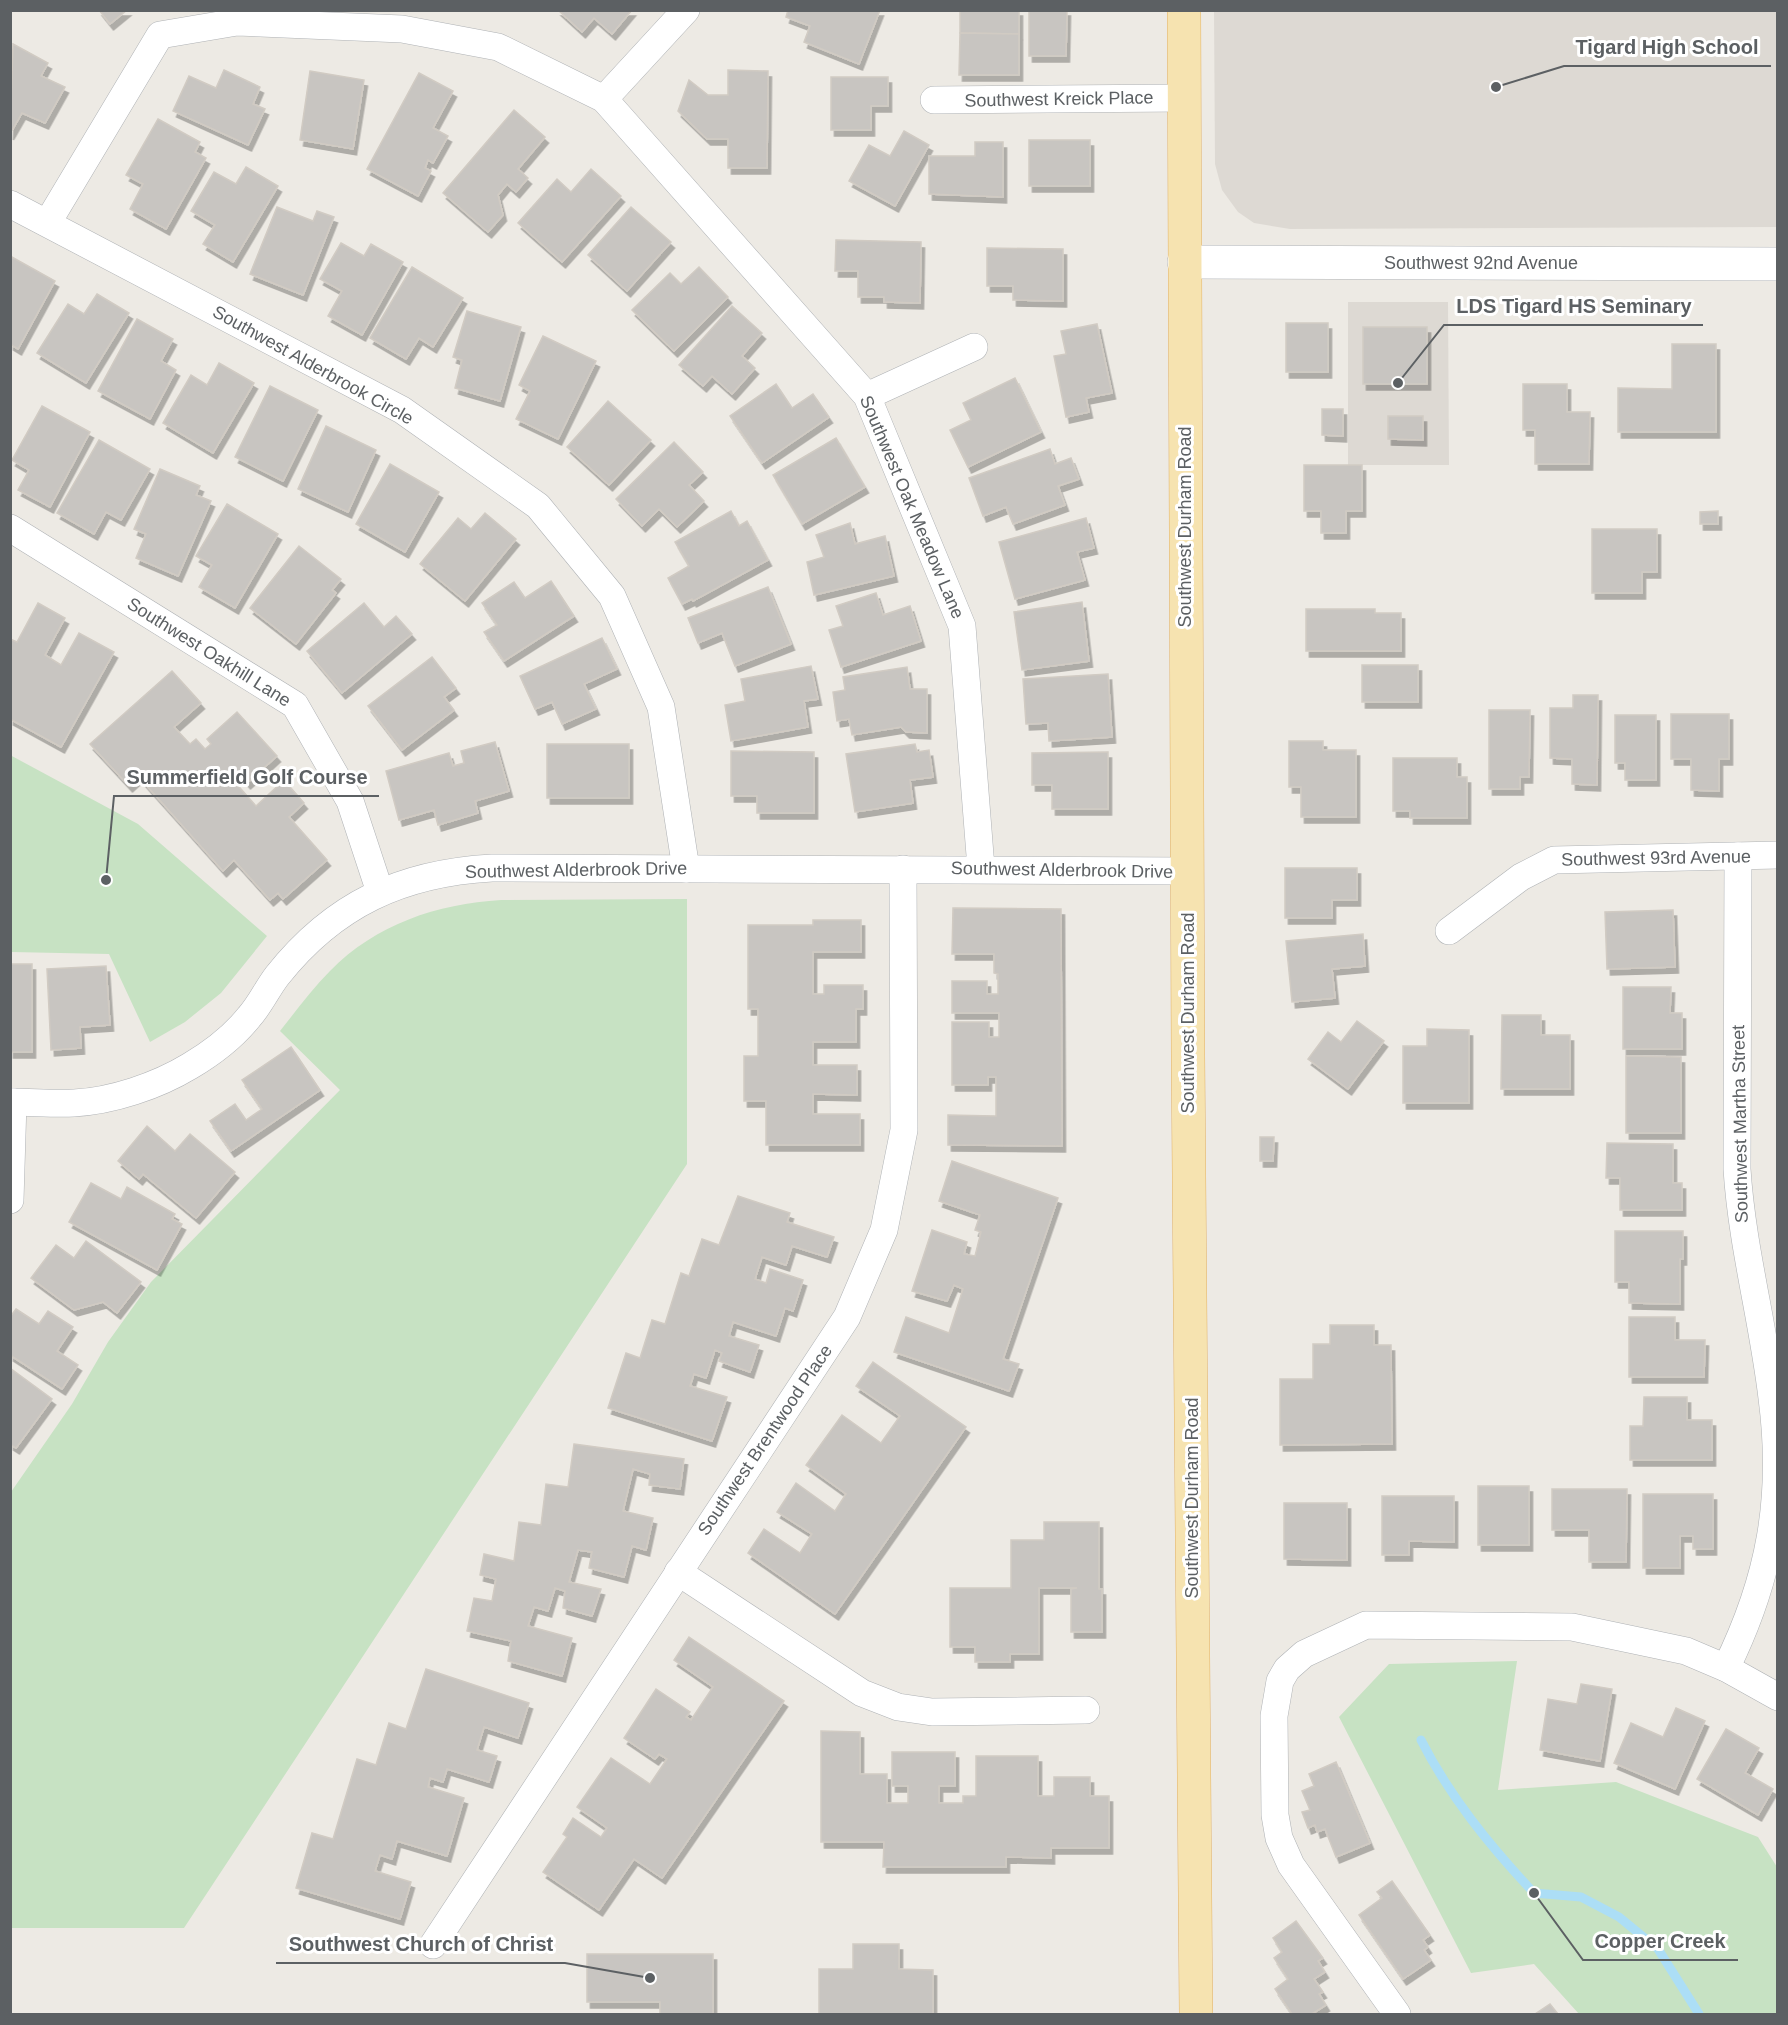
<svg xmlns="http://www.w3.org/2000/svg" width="1788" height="2025" viewBox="0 0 1788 2025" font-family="Helvetica,sans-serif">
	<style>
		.education { fill: #ddd9d3 }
		.green { fill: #c7e2c3 }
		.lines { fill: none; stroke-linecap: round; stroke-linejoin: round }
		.stream { stroke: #acdef6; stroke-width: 9 }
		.building { fill: #c8c5c1; stroke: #d1cbc3; stroke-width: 1.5; filter: url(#shadow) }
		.street-casing { stroke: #afb2b5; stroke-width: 28 }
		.secondary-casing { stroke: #b1b4b8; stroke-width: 34 }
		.primary-casing { stroke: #e2b268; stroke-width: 34 }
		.street { stroke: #fff; stroke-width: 27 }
		.secondary { stroke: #fff; stroke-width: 33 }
		.primary { stroke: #f6e3b0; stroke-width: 33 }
		.labels { text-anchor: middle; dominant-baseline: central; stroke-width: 6; stroke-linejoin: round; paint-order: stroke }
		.street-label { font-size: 18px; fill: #5c6063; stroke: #fff }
		.leader { fill: none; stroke: #5c6063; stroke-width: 2 }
		.callout-dot { fill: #5c6063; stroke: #fff; stroke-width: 2 }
		.callout-label { font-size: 20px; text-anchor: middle; font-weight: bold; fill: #5c6063; stroke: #fff; stroke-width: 6; stroke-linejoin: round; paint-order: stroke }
	</style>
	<defs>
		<filter id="shadow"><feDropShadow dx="3.5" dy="6" stdDeviation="0" flood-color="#0004"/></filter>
	</defs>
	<rect width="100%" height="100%" fill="#edeae4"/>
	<!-- education -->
	<g class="education">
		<path d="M1214,11H1777V227L1290,229L1254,223L1238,212L1222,190L1215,164Z"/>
		<path d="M1348,302H1448L1449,465H1348Z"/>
	</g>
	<!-- green -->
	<g class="green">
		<path d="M10,755L138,824L267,936L221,993L185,1022L150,1042L109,954L11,952Z"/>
		<path d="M687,899V1164L184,1928H11V1492L72,1404L108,1342L151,1282L340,1090L280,1031C296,1011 312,989 330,971C376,924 437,904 501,900Z"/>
		<path d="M1517,1661L1498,1790L1616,1782L1758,1837L1777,1867V2014H1579L1534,1964L1471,1973L1339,1717L1389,1664Z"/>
	</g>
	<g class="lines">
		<!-- stream -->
		<path class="stream" d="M1421,1740C1450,1797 1490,1846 1534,1893L1581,1897L1619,1917L1658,1949L1699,2014"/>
	</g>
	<!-- building -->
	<g class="building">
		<path d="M99,10H127L110,24Z"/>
		<path d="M558,10H632L612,34L594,18L582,32Z"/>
		<path d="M788,10H880L859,64L804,42L810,26L786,17Z"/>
		<path d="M960,10H1019V34L960,33Z"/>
		<path d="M1029,10H1067L1066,56H1029Z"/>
		<path d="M960,33L1019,34V75H959Z"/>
		<path d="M13,44L48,63L41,76L65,87L45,123L22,113L10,134Z"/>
		<path d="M224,70L260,87L253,104L265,109L248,145L173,111L189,76L216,88Z"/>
		<path d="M728,70L768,71L767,168H728V139H707L678,111L689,80L708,95H728Z"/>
		<path d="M310,71L364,80L353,149L300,140Z"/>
		<path d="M419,73L453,91L433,128L448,136L433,163L428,160L425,168L431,171L418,196L367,169Z"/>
		<path d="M831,77H888V106H871V130H831Z"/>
		<path d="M514,110L545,137L518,169L528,178L516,192L507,184L498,195L503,215L488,232L443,193Z"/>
		<path d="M158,119L200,142L195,152L206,158L166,229L130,209L143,184L126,175Z"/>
		<path d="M904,131L929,145L895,206L849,181L869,145L890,156Z"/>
		<rect x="1029" y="140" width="61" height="46"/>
		<path d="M975,142H1003V197L929,194V156H975Z"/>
		<path d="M246,167L278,186L233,262L203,244L215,225L191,211L214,172L236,184Z"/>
		<path d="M591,169L621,196L562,262L518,223L557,179L571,192Z"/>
		<path d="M277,207L313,221L317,211L334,217L303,295L250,274Z"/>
		<path d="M631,207L671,242L627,291L588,255Z"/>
		<path d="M836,240L921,242L920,303L884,302V297H858V271H835Z"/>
		<path d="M341,243L364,256L371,244L403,262L362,335L328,316L342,291L320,279Z"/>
		<path d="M987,248L1063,249V301L1013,300V286H987Z"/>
		<path d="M10,256L55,281L18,349L10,344Z"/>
		<path d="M412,267L463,298L433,347L419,338L406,359L370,338Z"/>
		<path d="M699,267L728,297L674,351L632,310L670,273L681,284Z"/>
		<path d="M97,294L129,313L86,383L37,353L68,304L84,314Z"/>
		<path d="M732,306L762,333L742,356L755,368L732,394L712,376L703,386L679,365Z"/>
		<path d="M467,311L521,327L500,401L455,388L462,360L453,357Z"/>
		<path d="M137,319L173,339L161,361L176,370L150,419L98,391Z"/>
		<rect x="1286" y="323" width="42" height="49"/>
		<path d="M1097,324L1112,393L1086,398L1089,412L1066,417L1054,356L1066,354L1061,331Z"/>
		<rect x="1363" y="327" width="64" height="57"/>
		<path d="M543,336L596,361L558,439L516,419L530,391L519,385Z"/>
		<path d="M1672,344H1716V432H1618V388L1672,389Z"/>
		<path d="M219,363L254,383L213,453L163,423L191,375L207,385Z"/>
		<path d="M1015,378L1041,432L968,467L950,430L971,420L963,403Z"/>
		<path d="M776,384L792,408L813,394L829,417L762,463L730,416Z"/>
		<path d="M1523,384H1567V412H1590L1589,464H1535V430H1523Z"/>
		<path d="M270,386L318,410L283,481L235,457Z"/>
		<path d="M608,401L651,440L609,485L567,447Z"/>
		<path d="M42,406L90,432L50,507L18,490L29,470L12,460Z"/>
		<path d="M1322,409H1343V436L1322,435Z"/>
		<path d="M1388,416H1423V440L1388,439Z"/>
		<path d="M326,426L376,450L348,512L298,489Z"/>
		<path d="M836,438L865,487L802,524L773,475Z"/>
		<path d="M99,440L150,469L121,520L106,512L94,534L57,513Z"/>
		<path d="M674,442L703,472L689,485L704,501L677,527L659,509L642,526L616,499Z"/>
		<path d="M1050,449L1055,464L1071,458L1079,479L1058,486L1065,505L1013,524L1006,507L983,516L969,478Z"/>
		<path d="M390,464L439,492L405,552L356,524Z"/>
		<path d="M1304,465H1362V511H1346V533H1321V511H1304Z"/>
		<path d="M160,469L200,486L196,495L211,501L178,576L136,558L146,534L134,529Z"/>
		<path d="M227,504L278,534L235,608L199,587L212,565L196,556Z"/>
		<path d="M731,511L739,526L747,521L768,560L693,601L692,599L682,604L668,578L689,566L675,542Z"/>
		<path d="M1718,511V524H1700V512Z"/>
		<path d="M485,513L516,539L465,601L420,564L458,518L471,529Z"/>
		<path d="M1086,518L1094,548L1077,552L1085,580L1015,599L999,542Z"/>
		<path d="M850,523L855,544L885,536L894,576L814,595L807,562L824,557L816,535Z"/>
		<path d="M1592,529H1657V572H1642V593H1592Z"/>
		<path d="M299,546L341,579L332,590L336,593L296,644L250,608Z"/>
		<path d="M551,581L574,616L504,661L484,632L497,625L482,603L514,582L525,598Z"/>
		<path d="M768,587L791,644L735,666L722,633L698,643L688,618Z"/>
		<path d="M876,593L883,615L910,606L921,641L841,667L829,630L843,626L836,606Z"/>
		<path d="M1082,602L1089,661L1022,670L1014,612Z"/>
		<path d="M38,603L65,618L45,655L61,665L79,633L114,652L61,747L10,719V639L17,642Z"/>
		<path d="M364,603L384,627L396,616L412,634L342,693L307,651Z"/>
		<path d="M1306,609H1375V613H1401V651H1306Z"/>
		<path d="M602,638L617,669L584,684L596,709L562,724L552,702L535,709L520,676Z"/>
		<path d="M432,657L456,688L444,697L454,710L402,750L368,706Z"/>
		<rect x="1362" y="665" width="56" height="37"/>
		<path d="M811,666L818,699L804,701L808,727L731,741L725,705L745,701L741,679Z"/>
		<path d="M907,667L910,689H927V733L906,732L901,727L852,735L849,719L837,721L833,692L845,690L843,677Z"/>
		<path d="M172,671L201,703L174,727L190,744L196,739L205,749L211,744L207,739L237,712L277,756L247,783L239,774L233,780L256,806L284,780L304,803L289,817L327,860L283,899L278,893L270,900L234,860L223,871L139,777L129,786L90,744Z"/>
		<path d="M1108,674L1112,737L1049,741L1048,723L1026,724L1023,679Z"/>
		<path d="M1573,695H1598L1597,785L1572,784V759L1550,758V708H1573Z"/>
		<path d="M1489,710H1530L1529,777H1520V789H1489Z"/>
		<path d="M1671,714H1729V759H1719V791L1691,790V759H1671Z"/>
		<path d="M1615,715H1656V780H1625V763H1615Z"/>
		<path d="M1289,741H1323V750H1356V817H1301V787H1289Z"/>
		<path d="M495,742L509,791L475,801L478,813L438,825L434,810L399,820L386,771L449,753L453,766L464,763L461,751Z"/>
		<rect x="547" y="744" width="82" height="54"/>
		<path d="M915,744L917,752L929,750L933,777L910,780L913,803L855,812L846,754Z"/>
		<path d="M731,751L814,752V813H757V796H731Z"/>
		<path d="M1108,752V809H1052V785H1032V753Z"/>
		<path d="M1393,758H1457V777H1467V818H1410V811H1393Z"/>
		<path d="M1285,868H1357V900H1332V918H1285Z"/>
		<path d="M953,908L1061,909L1062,1146L948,1145V1115L996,1116V1077H988V1085H952V1022H989V1037H999V1013H952V981H987V994H998V974L994,973V954H952Z"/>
		<path d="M1673,910L1675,967L1607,969L1605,912Z"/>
		<path d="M813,920H861V952H813V994H824V985H863V1009H856V1042H813V1065H857V1095L813,1094V1114H860V1145H766V1101H744V1056H758V1009H748V925H813Z"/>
		<path d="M1363,934L1365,966L1332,969L1335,998L1292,1002L1286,941Z"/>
		<rect x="10" y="964" width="22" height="88"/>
		<path d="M106,966L110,1025L80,1027L81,1048L51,1050L47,969Z"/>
		<path d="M1623,987H1671L1670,1013H1682V1049H1623Z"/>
		<path d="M1502,1015H1541V1035H1570V1089H1501Z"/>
		<path d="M1357,1021L1384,1041L1348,1089L1308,1059L1328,1032L1341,1042Z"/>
		<path d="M1427,1029L1469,1030V1103H1403V1046H1427Z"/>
		<path d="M291,1047L320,1090L231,1151L210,1121L235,1104L246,1120L262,1109L242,1080Z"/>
		<path d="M1626,1056L1681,1057V1133H1626Z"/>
		<path d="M147,1126L175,1151L190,1134L235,1172L196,1218L143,1174L139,1179L118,1161Z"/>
		<path d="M1260,1137H1274L1273,1161H1260Z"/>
		<path d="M1607,1143L1673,1144V1183H1682V1210H1620V1178H1606Z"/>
		<path d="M952,1161L1058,1198L1003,1359L1019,1364L1009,1391L894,1352L906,1317L949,1333L963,1289L954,1285L947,1301L912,1291L932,1230L967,1242L964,1254L975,1256L981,1232L975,1230L980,1215L939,1201Z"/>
		<path d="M91,1183L121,1199L127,1187L175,1214L172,1219L182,1224L157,1270L69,1222Z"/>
		<path d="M738,1196L790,1213L787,1222L834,1237L827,1257L792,1246L786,1265L762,1257L755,1279L766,1283L770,1269L803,1280L793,1311L785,1308L776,1336L733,1322L729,1336L759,1345L750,1372L719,1361L722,1353L715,1350L706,1378L694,1374L690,1386L727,1397L712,1441L608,1408L626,1353L640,1358L652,1320L665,1324L681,1273L689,1276L702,1239L719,1245Z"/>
		<path d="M1615,1231H1683V1259H1680V1304L1629,1303V1282H1615Z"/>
		<path d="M86,1241L141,1282L117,1313L103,1302L74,1310L31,1278L56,1245L74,1258Z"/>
		<path d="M16,1309L39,1324L48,1311L73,1327L57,1351L78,1365L62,1389L10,1355V1317Z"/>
		<path d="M1629,1317H1675V1340H1705L1704,1377H1629Z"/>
		<path d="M1330,1325H1374V1345H1391L1392,1444L1280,1445V1379H1313V1344H1330Z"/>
		<path d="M873,1362L966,1427L835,1614L748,1553L764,1529L800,1553L812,1534L777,1512L796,1483L835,1511L846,1494L806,1465L842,1415L881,1443L900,1416L856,1386Z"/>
		<path d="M10,1368L52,1399L16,1448L10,1444Z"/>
		<path d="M1644,1397H1687V1420H1712V1460H1630V1426H1643Z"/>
		<path d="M574,1444L684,1459L680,1489L649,1485L650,1474L633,1469L623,1511L653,1518L646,1550L632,1546L624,1577L589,1568L592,1552L578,1550L569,1582L601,1589L592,1616L563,1608L565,1591L555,1588L548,1611L534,1607L528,1626L572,1638L562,1676L508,1661L511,1641L467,1631L474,1598L492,1601L496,1579L480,1575L484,1554L514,1561L519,1522L541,1525L546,1484L568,1487Z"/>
		<rect x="1478" y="1486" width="51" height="59"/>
		<path d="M1552,1489H1627L1626,1562H1589V1530H1552Z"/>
		<path d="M1643,1494H1713V1549H1693V1536H1680V1568H1643Z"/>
		<path d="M1382,1496H1454V1542L1409,1541V1555H1382Z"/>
		<path d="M1284,1503H1347V1560L1284,1559Z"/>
		<path d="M1044,1522H1099V1589H1102V1632H1071V1589L1077,1588H1039V1654H1010V1662H975V1647H950V1588H1011V1540H1044Z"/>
		<path d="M689,1637L784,1701L662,1878L634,1859L599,1910L543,1872L567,1837L563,1834L573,1818L601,1837L607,1828L577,1807L611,1758L650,1784L667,1759L659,1754L655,1759L624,1738L656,1689L690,1712L686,1717L691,1720L713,1687L674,1660Z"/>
		<path d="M426,1669L529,1703L518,1738L484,1727L477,1750L497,1756L489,1782L447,1769L443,1782L430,1778L428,1787L464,1798L447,1856L397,1841L392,1859L380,1855L375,1871L411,1882L400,1919L296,1888L312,1833L333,1839L357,1759L376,1765L389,1723L406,1729Z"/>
		<path d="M1581,1684L1612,1689L1600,1761L1540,1750L1548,1699L1577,1704Z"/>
		<path d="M1676,1708L1705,1721L1675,1789L1614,1763L1631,1723L1663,1737Z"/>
		<path d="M1726,1729L1759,1748L1745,1773L1773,1789L1758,1815L1697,1779Z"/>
		<path d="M821,1731L860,1732V1774H887V1803H908V1786H892V1752H955V1786H939V1803H963V1796H976V1756H1038V1796H1054V1777H1090V1796H1109V1848H1051V1858L1006,1857V1867H883L884,1842H821Z"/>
		<path d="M1336,1762L1370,1843L1336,1857L1325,1829L1317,1832L1315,1825L1308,1828L1302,1812L1310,1810L1302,1791L1314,1786L1309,1774Z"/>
		<path d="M1392,1881L1430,1935L1423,1940L1428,1947L1424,1950L1431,1960L1403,1979L1359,1915L1382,1898L1377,1892Z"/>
		<path d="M1296,1921L1323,1958L1318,1961L1325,1972L1314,1979L1323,1992L1319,1994L1326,2005L1312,2014H1292L1275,1989L1288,1979L1274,1958L1282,1952L1273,1938Z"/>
		<path d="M853,1944H899V1969L933,1970V2014H819V1969H853Z"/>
		<path d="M587,1954H713V2014H660V2002H587Z"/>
		<path d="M1550,2004L1558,2014H1535Z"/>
	</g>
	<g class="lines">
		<defs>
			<g id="street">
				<path d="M604,99L686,10"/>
				<path d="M934,100L1184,98"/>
				<path d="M10,204L402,410L538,506L612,596L661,707L686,869"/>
				<path d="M48,222L160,35L237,22L402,29L498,47L604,99L867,396L962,626L981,868"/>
				<path d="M867,396L974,347"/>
				<path d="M10,528L295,705L350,801L380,892"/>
				<path d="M1449,931L1521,877L1554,860L1778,855"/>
				<path d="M10,1102C32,1102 53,1104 74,1103C112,1101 157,1086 190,1066C212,1053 233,1037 249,1017C260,1005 267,989 277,976C334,904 402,873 492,868L1187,871"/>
				<path d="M10,1200L13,1102"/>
				<path d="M678,1572L862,1693L898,1707L932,1712L1086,1710"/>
				<path d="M1726,1668C1770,1579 1785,1497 1772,1398C1763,1321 1742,1247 1737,1169L1738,856"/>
				<path d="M433,1945L847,1317L884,1230L904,1130L903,869"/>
				<path d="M1397,2014L1291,1865L1279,1838L1275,1815L1274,1716L1280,1681L1287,1669L1304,1654L1366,1625L1572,1627L1686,1651L1726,1668L1778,1697"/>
			</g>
			<path id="secondary" d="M1184,262L1778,264"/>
			<path id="primary" d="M1184,10L1188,1055L1196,2014"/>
		</defs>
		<!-- street casing -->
		<use href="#street" class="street-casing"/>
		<!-- secondary casing -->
		<use href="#secondary" class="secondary-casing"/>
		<!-- primary casing -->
		<use href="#primary" class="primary-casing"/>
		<!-- street -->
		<use href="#street" class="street"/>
		<!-- secondary -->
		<use href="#secondary" class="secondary"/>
		<!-- primary -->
		<use href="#primary" class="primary"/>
	</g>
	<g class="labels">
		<!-- street labels -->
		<g class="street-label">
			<text transform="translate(1059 99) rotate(-1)">Southwest Kreick Place</text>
			<text x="1481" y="263">Southwest 92nd Avenue</text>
			<text transform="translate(313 365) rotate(29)">Southwest Alderbrook Circle</text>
			<text transform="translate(912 507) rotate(67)">Southwest Oak Meadow Lane</text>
			<text transform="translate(1185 527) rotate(-90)">Southwest Durham Road</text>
			<text transform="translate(209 652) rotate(32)">Southwest Oakhill Lane</text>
			<text transform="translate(1656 858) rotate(-1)">Southwest 93rd Avenue</text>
			<text transform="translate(576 870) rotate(-1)">Southwest Alderbrook Drive</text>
			<text transform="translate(1062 870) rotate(1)">Southwest Alderbrook Drive</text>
			<text transform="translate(1188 1013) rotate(-90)">Southwest Durham Road</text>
			<text transform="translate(1740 1124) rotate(-91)">Southwest Martha Street</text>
			<text transform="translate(765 1440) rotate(-56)">Southwest Brentwood Place</text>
			<text transform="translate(1192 1498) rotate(-90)">Southwest Durham Road</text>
		</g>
	</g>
	<!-- callouts -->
	<path class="leader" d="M1496 87L1564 66H1771M1398 383L1444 325H1703M106 880L114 796H379M1534 1893L1583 1960H1738M650 1978L565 1963H276"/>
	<g class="callout-dot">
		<circle cx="1496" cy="87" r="6"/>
		<circle cx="1398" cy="383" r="6"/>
		<circle cx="106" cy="880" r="6"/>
		<circle cx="1534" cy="1893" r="6"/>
		<circle cx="650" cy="1978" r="6"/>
	</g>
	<g class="callout-label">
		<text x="1667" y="54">Tigard High School</text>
		<text x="1574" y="313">LDS Tigard HS Seminary</text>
		<text x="247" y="784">Summerfield Golf Course</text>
		<text x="1660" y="1948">Copper Creek</text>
		<text x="421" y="1951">Southwest Church of Christ</text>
	</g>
	<!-- border -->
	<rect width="1788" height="2025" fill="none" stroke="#5c6063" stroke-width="24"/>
</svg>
